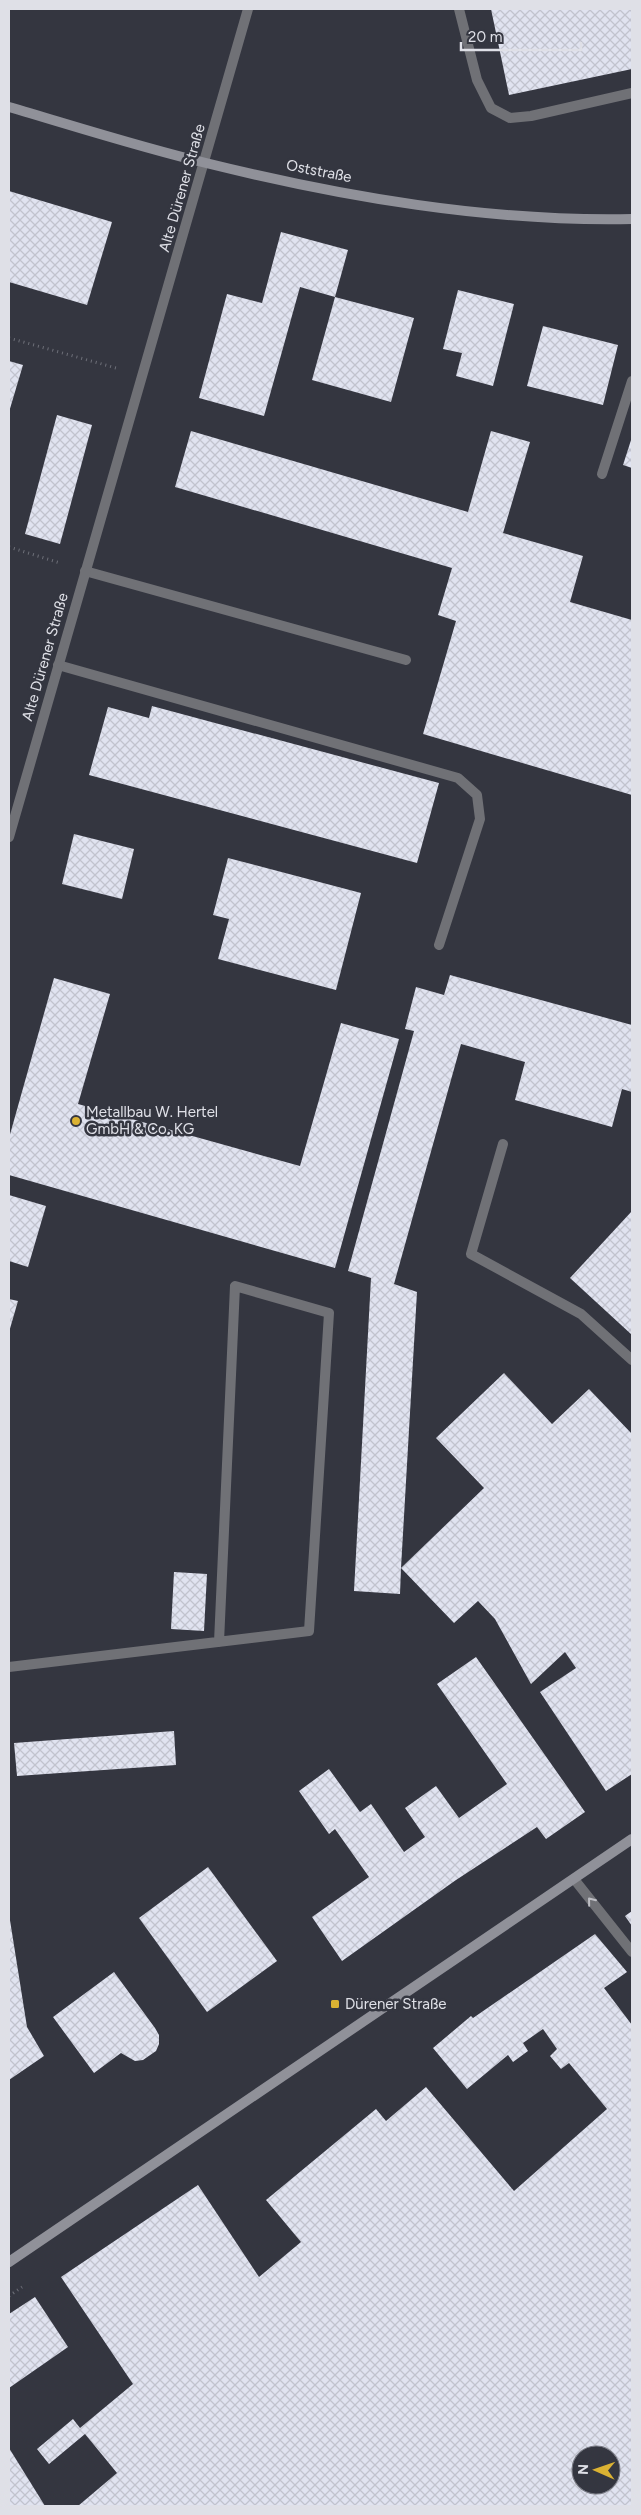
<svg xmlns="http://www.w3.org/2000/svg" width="641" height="2515" viewBox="0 0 641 2515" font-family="Figtree,sans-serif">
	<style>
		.building { fill: url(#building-cross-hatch); fill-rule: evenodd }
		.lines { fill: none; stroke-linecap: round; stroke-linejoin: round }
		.path { stroke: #6e7079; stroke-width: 3; stroke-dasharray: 1 4; stroke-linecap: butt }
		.service { stroke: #707176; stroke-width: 10 }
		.minor { stroke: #707176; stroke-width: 10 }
		.secondary { stroke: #909199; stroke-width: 10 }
		.oneway { stroke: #bebfc5 }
		.poi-dot { fill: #dbb233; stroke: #343640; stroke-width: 2 }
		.labels { text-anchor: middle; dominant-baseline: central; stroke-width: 5; stroke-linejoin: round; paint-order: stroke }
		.street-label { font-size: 15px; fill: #dfe0e7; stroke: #343640 }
		.poi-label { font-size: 15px; fill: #dfe0e7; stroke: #343640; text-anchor: start }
	</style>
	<defs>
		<pattern id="building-cross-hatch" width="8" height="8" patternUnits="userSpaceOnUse" patternTransform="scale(1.25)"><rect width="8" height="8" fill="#e0e3f0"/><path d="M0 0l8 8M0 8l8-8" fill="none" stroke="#c1c3ce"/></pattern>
	</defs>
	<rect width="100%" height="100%" fill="#343640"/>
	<!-- building -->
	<g class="building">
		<path d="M491,9H632V69L509,95Z"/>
		<path d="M9,191L112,222L87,305L9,282Z"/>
		<path d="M281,232L348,250L335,297L414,318L391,402L312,380L335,297L300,287L264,416L199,398L227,294L262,303Z"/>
		<path d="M458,290L514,304L493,386L456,376L462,353L443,349Z"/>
		<path d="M543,326L618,345L603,405L527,386Z"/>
		<path d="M9,361L23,365L9,412Z"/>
		<path d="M57,415L92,425L60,544L25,534Z"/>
		<path d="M191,431L468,512L491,431L530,442L503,533L583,556L570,602L632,620V795L423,734L456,621L438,615L452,568L175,487Z"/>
		<path d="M632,437V468L623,465Z"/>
		<path d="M152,706L439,783L417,863L89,775L108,707L149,718Z"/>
		<path d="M74,834L134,849L122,899L62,884Z"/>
		<path d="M228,858L361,893L336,990L218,959L229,919L213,915Z"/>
		<path d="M450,975L632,1025V1092L622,1089L612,1127L515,1100L525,1062L461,1044L394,1284L417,1292L401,1568L484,1488L436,1438L504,1373L552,1424L589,1389L632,1434V1774L606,1791L540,1692L576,1668L565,1652L531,1684L495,1619L478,1601L454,1623L401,1568L400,1594L354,1591L371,1278L348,1271L414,1031L405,1029L416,987L444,995Z"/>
		<path d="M54,978L110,994L78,1104L300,1166L341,1023L399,1039L335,1268L9,1175V1138Z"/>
		<path d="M9,1195L46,1206L28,1267L9,1261Z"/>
		<path d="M632,1211V1335L570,1278Z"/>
		<path d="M9,1299L18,1301L9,1332Z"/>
		<path d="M174,1572L207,1574L204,1631L171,1629Z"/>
		<path d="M476,1657L585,1812L546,1839L537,1827L456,1880L342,1961L312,1917L369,1877L335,1829L329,1834L299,1791L329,1769L360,1812L371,1804L404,1852L425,1837L405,1808L436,1786L459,1818L507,1784L437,1684Z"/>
		<path d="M174,1731L176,1765L17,1776L14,1743Z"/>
		<path d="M208,1867L277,1961L207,2012L139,1918Z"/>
		<path d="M632,1911V1926L625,1916Z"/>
		<path d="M9,1914L27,2027L44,2056L9,2080Z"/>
		<path d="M595,1934L627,1972L604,1988L632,2025V2506H78L117,2473L85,2434L49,2464L37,2449L73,2419L80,2428L133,2384L61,2277L198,2185L259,2277L301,2242L266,2200L376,2109L386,2121L426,2087L514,2191L607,2109L569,2063L561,2069L550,2056L557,2049L543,2029L523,2043L528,2051L513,2062L508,2055L467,2089L433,2048L471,2016L473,2018ZM581,2455H611V2485H581Z"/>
		<path d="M114,1972L155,2028L159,2035V2044L156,2051L143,2060L135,2061L121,2053L94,2073L53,2017Z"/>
		<path d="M35,2297L68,2347L9,2388V2314Z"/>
		<path d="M9,2448L45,2506H9Z"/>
	</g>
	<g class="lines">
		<!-- path -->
		<g class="path">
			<path d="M9,338L116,368"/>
			<path d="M9,547L60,563"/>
			<path d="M9,2296L22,2287"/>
		</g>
		<!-- service -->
		<g class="service">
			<path d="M459,9L477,80L491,108L510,118L531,116L632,93"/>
			<path d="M602,474L632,381"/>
			<path d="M85,571L406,660"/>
			<path d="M58,665L458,778L477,795L480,819L439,945"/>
			<path d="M503,1144L471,1254L581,1314L632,1360"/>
			<path d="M9,1667L309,1631L329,1313L235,1286L219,1642"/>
			<path d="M574,1879L632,1952"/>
		</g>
		<!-- minor -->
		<path class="minor" d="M9,837L248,9"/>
		<!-- secondary -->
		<g class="secondary">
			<path d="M9,107C74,126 139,147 206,163C344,197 489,222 632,219"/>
			<path d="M9,2262L632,1839"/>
		</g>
	</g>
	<!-- one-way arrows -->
	<defs><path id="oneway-chevron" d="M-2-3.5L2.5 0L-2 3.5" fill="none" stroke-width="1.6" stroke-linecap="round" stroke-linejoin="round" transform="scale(1.25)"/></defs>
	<use class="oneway" href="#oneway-chevron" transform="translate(591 1901) rotate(-129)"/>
	<!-- markers -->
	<g class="poi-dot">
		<circle cx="76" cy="1121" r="5"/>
		<rect x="330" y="1999" width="10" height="10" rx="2.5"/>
	</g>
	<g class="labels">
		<!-- street labels -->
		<g class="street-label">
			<text transform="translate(319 171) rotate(11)">Oststraße</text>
			<text transform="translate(182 188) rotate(-74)">Alte Dürener Straße</text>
			<text transform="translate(45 657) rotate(-74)">Alte Dürener Straße</text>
		</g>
		<!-- poi labels -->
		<g class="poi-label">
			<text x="86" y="1112">Metallbau W. Hertel<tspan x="86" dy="17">GmbH &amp; Co. KG</tspan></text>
			<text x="345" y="2004">Dürener Straße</text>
		</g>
	</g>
	<!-- border -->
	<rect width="641" height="2515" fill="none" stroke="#dfe0e7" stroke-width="20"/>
	<!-- north arrow -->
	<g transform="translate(596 2470) rotate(272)"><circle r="24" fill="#343640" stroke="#787a83"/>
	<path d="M0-4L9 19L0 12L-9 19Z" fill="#dbb233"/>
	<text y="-8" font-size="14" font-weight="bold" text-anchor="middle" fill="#dfe0e7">N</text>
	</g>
	<!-- scale -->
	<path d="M461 42v8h120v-8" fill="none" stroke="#dfe0e7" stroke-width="2.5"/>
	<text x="468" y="42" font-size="15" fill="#dfe0e7" stroke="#343640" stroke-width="4" paint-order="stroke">20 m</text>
</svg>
